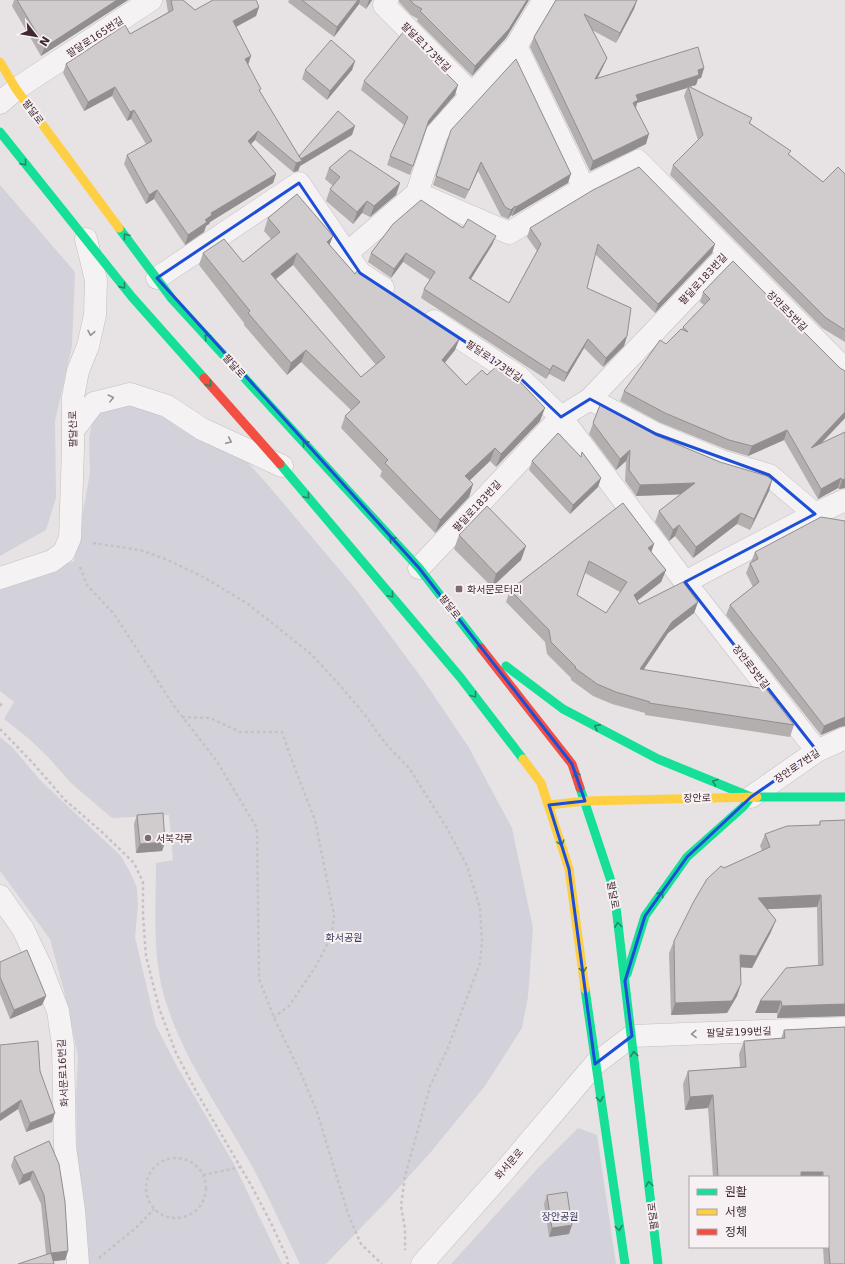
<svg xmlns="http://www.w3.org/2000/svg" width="845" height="1264" viewBox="0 0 845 1264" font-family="'DejaVu Sans','Noto Sans KR',sans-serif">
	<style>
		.green { fill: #d3d2db }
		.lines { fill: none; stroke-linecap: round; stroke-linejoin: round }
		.street-casing { stroke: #c4bfc0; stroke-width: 23 }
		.path { stroke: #c7c1c3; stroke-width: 2.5; stroke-dasharray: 3 3; stroke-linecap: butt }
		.street { stroke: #f5f2f3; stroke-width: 22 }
		.fast { stroke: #16e098; stroke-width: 9 }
		.slow { stroke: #ffcf43; stroke-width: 9 }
		.jam { stroke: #f24e42; stroke-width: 9 }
		.wall { fill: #b3afaf; fill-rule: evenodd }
		.shaded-wall { fill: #928e8f }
		.building { fill: #d0cbcc; stroke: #928e8f; fill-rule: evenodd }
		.oneway { stroke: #2c8564 }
		.oneway2 { stroke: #9b8e91 }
		.marked { fill: none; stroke: #1d4ed8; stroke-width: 3; stroke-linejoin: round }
		.poi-dot { fill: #7b6b6e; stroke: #f7f1f3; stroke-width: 1.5 }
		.labels { text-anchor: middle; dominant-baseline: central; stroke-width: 4; stroke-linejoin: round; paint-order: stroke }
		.street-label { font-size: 10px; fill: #412a2f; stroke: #f7f1f3 }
		.poi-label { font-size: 10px; fill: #412a2f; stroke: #f7f1f3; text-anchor: start }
		.park-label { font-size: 10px; fill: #373a5c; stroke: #f7f1f3 }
	</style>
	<rect width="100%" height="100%" fill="#e7e3e4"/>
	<!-- green -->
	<g class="green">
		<path d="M0,185L75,272L72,346L55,421L56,498L46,530L0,556Z"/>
		<path d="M114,393L238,452L268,485L355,588L424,681L468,746L512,828L533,928L528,997L522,1028L485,1086L430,1153L382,1206L326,1264H300C284,1231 269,1198 252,1166C221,1110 182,1058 164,996C152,953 156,907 156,863L173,860L169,815L112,818L72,784L47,756L28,738L4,719L14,702L0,691V590L74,561L90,473L89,438L96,405Z"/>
		<path d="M0,737L12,747L41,781L121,856L131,874L137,888L138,905L135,937L156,1026L179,1070L234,1164L282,1264H88L77,1165L76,1097L78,1056L64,991L50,939L0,871Z"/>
		<path d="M578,1128L597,1135L616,1264H451L538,1168Z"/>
	</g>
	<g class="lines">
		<defs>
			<g id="street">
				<path d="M387,0L384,5L472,94"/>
				<path d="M516,46L584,188"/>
				<path d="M0,103L16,89L151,0"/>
				<path d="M417,193L509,233L584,188L638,161L845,369"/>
				<path d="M347,253L417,193L437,133L516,46L544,0"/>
				<path d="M157,278L299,183L360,273L383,288"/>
				<path d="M434,321L519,377L561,417L685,582L817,751"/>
				<path d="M590,399L656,434L721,461L769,475L815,514"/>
				<path d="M73,431L94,403L130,394L167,406L202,429L282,466"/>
				<path d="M419,568L561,417L590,399L729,253"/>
				<path d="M0,578L52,561L64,552L70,538L73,449V397L78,371L88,346L95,315L96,280L86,239"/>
				<path d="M685,582L815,514L845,500"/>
				<path d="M751,797L817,751L845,738"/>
				<path d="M0,896L23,929L41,967L58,1011L63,1045L65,1147L74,1210L78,1264"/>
				<path d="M422,1264L507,1168L595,1064L632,1036L845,1028"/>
			</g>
		</defs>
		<!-- street casing -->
		<use href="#street" class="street-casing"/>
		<!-- path -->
		<g class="path">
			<path d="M93,543L140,550L168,560L205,578L248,604L311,654L337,682L365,715L385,743L409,768L447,828L467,866L480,908L482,941L480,963L447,1050L430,1086L405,1176L401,1206L405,1229V1250"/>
			<path d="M80,567L87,585L114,614L174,706L216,760L257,828L259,979L275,1020L302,1076L317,1112L348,1214L361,1244L382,1264"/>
			<path d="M0,706L2,703"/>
			<path d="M182,717L210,718L240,732H282L291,758L315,820L334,915L332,935L316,966L289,1006L274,1017"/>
			<path d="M0,729L32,762L65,800L103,833L134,863L143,882V916L146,956L159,1008L176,1053L196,1091L251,1185L271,1223L287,1258L288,1264"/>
			<circle cx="176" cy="1188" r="30"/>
			<path d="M203,1175L241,1167"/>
			<path d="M99,1258L138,1226L154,1209"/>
		</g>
		<!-- street -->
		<use href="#street" class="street"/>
		<!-- fast -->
		<g class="fast">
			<path d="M0,132L132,297L204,378"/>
			<path d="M119,228L172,299L419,568L481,648"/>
			<path d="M280,464L460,677L523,759"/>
			<path d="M506,666L563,709L658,759L751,797L743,807L687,857L645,916L627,974"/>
			<path d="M580,788L614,890L658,1264"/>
			<path d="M757,797H845"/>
			<path d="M585,989L625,1264"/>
		</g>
		<!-- slow -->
		<g class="slow">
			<path d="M0,62L16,89L119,228"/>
			<path d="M523,759L541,783L569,869L585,989"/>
			<path d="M549,805L585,801L757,797"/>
		</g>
		<!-- jam -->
		<g class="jam">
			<path d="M204,378L280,464"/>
			<path d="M481,648L572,764L580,788"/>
		</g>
	</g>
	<!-- wall -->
	<g class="wall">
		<path d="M14,0H128L41,56L12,6Z"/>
		<path d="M166,0H183L195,10L259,7L256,16L236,27L251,56L248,64L260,92L299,157L352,135L300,166L298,171L293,172L255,140L251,144L276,174L273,183L210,222L209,224L206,226L204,232L185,245L154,199L146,204L124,164L127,155L146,144L131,119L127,121L112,96L84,111L63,73L66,64L130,34L168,12Z"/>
		<path d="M289,0H372L366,9L359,4L334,37L288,2Z"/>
		<path d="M399,0H529L506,38L472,76L417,21L418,19L411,15L399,2Z"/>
		<path d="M556,0H637L634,9L616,43L592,30L607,58L603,67L597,78L704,68L701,78L698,79L696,85L690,87L752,118L750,123L823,182L845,174V342L822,328L670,175L673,165L698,140L684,96L687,88L637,103L636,108L646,144L590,171L530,47L534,37Z"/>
		<path d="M355,61L352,70L327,100L302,79L305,70Z"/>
		<path d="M364,81L455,95L426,128L410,175L387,165L390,156L404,125L361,90Z"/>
		<path d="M448,139L568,183L512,216L511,215L508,219L501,216L478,171L465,199L433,185Z"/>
		<path d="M329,168L400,183L396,195L370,217L362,213L353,224L326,201L330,189L333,186L325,179Z"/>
		<path d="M268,218L330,245L355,274L455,350L445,363L466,385L487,375L540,421L496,467L490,461L469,480L473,484L469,497L435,533L380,476L382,471L341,428L345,416L351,410L301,362L287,375L244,325V323L199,265L203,253L243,262L271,239L264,231ZM293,265L376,365L361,377L276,279Z"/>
		<path d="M463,228L496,236L492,245L471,279L509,303L537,251L527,237L530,228L715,244L712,253L655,313L595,254L587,288L627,336L624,346L603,367L584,348L564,382L549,374L546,379L421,298L424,289L430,280L403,262L391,278L368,262L371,253Z"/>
		<path d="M703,292L845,418L821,444L845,432V488L839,489L838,488L818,499L784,440L748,456L725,449L661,423L620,401L624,391L666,344L682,329L683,327L704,305L700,302Z"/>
		<path d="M600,405L655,435L720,462L772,480L769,491L750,530L737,524L693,558L675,536L669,541L655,522L659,511L681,494L636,496L625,481L626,461L616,470L589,434Z"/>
		<path d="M581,457L601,478L598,487L570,514L529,470L532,461Z"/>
		<path d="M623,503L654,544L651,552L666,570L661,582L637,601L639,604L698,602L694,613L668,633L643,670L794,725L790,737L645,715V713L612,704L593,696L571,680V678L547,654L545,642L506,602L510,590ZM585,573L620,592L606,613L577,595Z"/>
		<path d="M459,535L526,546L521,560L492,587L454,549Z"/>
		<path d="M755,552L840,727L821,735L726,615L730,605L753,587L746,573L750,563L751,562Z"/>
		<path d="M137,815L165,842L162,851L136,853L134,824Z"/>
		<path d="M845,820V1016L777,1018V1013H755L818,966L817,907L767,909L771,932L752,968L741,967V984L737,996L727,1013L671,1015L669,953L674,941L724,868L762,851L760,846L765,834L819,825L820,821Z"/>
		<path d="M0,962L46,996L42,1005L10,1019L0,994Z"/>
		<path d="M845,1027V1264H824L823,1247H828V1177H713L708,1108L685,1110L683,1084L688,1071L740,1067L739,1054L744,1041L781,1039L784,1030Z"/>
		<path d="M0,1045L40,1071L52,1122L26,1132L18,1109L0,1121Z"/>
		<path d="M49,1141L68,1251L65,1260L46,1254L41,1204L30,1180L19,1185L11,1166L14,1157Z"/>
		<path d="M547,1195L569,1234L549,1237L544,1204Z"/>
	</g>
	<!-- shaded-wall -->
	<g class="shaded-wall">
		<path d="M117,0H128L41,56L45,47Z"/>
		<path d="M358,0H360L359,4L334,37L337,27Z"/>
		<path d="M369,0H372L366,9Z"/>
		<path d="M527,0H529L506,38L472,76L475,66Z"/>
		<path d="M637,0L634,9L616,43L620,33Z"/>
		<path d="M259,7L256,16L230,30L233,21Z"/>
		<path d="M251,56L248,65L245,59Z"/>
		<path d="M607,58L603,67L592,89L595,79Z"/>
		<path d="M355,61L352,70L327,100L330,91Z"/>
		<path d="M704,68L701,78L698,79L696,85L688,87V86L687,88L637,103L635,110L630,112L636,95L698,70Z"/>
		<path d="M458,85L455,95L425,129L429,120Z"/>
		<path d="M115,87L112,96L84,111L88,102Z"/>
		<path d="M134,110L131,119L127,121L130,112Z"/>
		<path d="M355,126L352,135L300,166L298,171L293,172L296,163L300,162L301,159Z"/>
		<path d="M258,131L255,140L245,150L248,141Z"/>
		<path d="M649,134L646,144L590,171L593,161Z"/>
		<path d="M481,162L478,171L465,199L469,190Z"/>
		<path d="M276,174L273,183L210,222L209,224L206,226L204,232L185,245L188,235L211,213Z"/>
		<path d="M571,174L568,183L512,216L516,207Z"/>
		<path d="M400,183L396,195L370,217L374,206Z"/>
		<path d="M157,190L154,199L146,204L149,195Z"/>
		<path d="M367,201L362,213L353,224L357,212Z"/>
		<path d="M515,206L511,215L508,219L511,210Z"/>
		<path d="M333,236L328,249L327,242Z"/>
		<path d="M496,236L492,245L466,287L469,278Z"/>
		<path d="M715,244L712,253L655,313L658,304Z"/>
		<path d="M297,253L293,265L267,286L271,274Z"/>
		<path d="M406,253L403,262L391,278L394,269Z"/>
		<path d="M627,336L624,346L603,367L606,358Z"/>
		<path d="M460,338L455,350L437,372L442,360Z"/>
		<path d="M588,339L584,348L564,382L567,373Z"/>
		<path d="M306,350L301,362L287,375L291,363Z"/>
		<path d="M553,365L549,374L546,379L550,370Z"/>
		<path d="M545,408L540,421L496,467L501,454Z"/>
		<path d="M845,412V418L807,458L811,448Z"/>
		<path d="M787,430L784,440L748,456L752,446Z"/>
		<path d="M495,448L490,461L461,489L465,476Z"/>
		<path d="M630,450L626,461L616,470L620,459Z"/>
		<path d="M601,478L598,487L570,514L573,505Z"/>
		<path d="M841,478L838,488L818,499L821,489Z"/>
		<path d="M845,479V488L839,489L842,480Z"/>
		<path d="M772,480L769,491L750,530L754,519Z"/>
		<path d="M695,483L691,494L636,496L640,485Z"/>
		<path d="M473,484L469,497L435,533L440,520Z"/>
		<path d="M741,513L737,524L693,558L696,547Z"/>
		<path d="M679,525L675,536L669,541L673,530Z"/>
		<path d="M654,544L650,556L648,548Z"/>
		<path d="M526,546L521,560L492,587L496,574Z"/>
		<path d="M666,570L661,582L629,607L634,595Z"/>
		<path d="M698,602L694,613L668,633L636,681L640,669L672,622Z"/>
		<path d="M844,717H845V726L840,727L821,735L824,726Z"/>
		<path d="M165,842L162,851L136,853L140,844Z"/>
		<path d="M821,895L817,907L754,910L758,898Z"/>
		<path d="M776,920L771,932L752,968L736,967L740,955Z"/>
		<path d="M741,984L737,996L727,1013L671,1015L675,1003Z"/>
		<path d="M46,996L42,1005L10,1019L14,1010Z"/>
		<path d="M760,1001H781L777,1013H755Z"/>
		<path d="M845,1004V1016L777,1018L782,1006Z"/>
		<path d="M713,1095L708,1108L685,1110L690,1097Z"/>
		<path d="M21,1100L18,1109L0,1121V1114Z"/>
		<path d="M55,1113L52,1122L26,1132L30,1123Z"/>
		<path d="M33,1171L30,1180L19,1185L23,1175Z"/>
		<path d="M801,1172H823L821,1177H800Z"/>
		<path d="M572,1225L569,1234L549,1237L552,1228Z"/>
		<path d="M68,1251L65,1260L47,1262L51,1253Z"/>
	</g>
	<!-- building -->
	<g class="building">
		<path d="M17,0H117L45,47Z"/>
		<path d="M171,0H183L195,10L213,0H256L259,7L233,21L251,56L245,59L261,89L259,90L302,161L296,163L258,131L248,141L276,174L211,213L212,215L205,220L207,222L188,235L157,190L149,195L127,155L152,141L134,110L130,112L115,87L88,102L66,64L125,25L130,34L173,10Z"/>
		<path d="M302,0H358L337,27Z"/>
		<path d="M410,0H527L509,29L475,66L420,11L422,9L415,5Z"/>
		<path d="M556,0H637L620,33L584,14L607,58L595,79L698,47L704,68L698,70L699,75L636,95L638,100L633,103L649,134L593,161L534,37Z"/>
		<path d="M404,31L458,85L429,120L413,166L390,156L408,117L364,81Z"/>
		<path d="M331,40L355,61L330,91L305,70Z"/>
		<path d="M516,59L571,174L516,207L515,206L511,210L505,207L481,162L469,190L436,176L451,130Z"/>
		<path d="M688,86L752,118L749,123L791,151L788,154L823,182L838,167L845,174V330L826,318L673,165L703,135Z"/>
		<path d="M338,111L355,126L301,159L299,156Z"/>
		<path d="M350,150L400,183L374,206L367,201L357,212L330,189L340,177L329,168Z"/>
		<path d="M639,167L715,244L658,304L598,244L587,288L631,308L627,336L606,358L588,339L567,373L553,365L550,370L424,289L435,272L406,253L394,269L371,253L393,224L421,200L463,228L468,219L496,236L469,278L509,303L541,244L530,228L593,190Z"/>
		<path d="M297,194L333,236L327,242L355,274L357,271L460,338L442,360L466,385L482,370L487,375L499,364L508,369L545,408L501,454L495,448L465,476L473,484L440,520L385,463L388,460L345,416L360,402L306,350L291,363L248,313L250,311L203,253L224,239L243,262L280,232L268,218ZM297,253L385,357L361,377L271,274Z"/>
		<path d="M733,261L840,368L845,371V412L811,448L845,432V479L842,480L841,478L821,489L787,430L752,446L729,440L665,413L624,391L660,340L666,344L681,329L688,332L683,327L710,299L703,292Z"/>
		<path d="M600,405L655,435L720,462L767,476L772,480L754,519L741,513L696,547L679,525L673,530L659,511L695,483L640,485L629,470L630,450L620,459L593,423Z"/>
		<path d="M558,433L581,457L582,452L601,478L573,505L532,461Z"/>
		<path d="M623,503L654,544L648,548L666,570L634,595L639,604L683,582L698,602L672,622L640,669L766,689L794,725L649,703L650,702L616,692L597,684L575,668L576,667L551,642L549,630L510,590ZM589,561L627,582L606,613L577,595Z"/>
		<path d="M487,506L526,546L496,574L459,535Z"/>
		<path d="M821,517L845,521V717L824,726L730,605L759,582L750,563L758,559L755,552Z"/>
		<path d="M163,813L165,842L140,844L137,815Z"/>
		<path d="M845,820V1004L782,1006L781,1001H760L786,968L823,965L821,895L758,898L776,920L756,956L740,955L741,984L732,1001L675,1003L674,941L694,901L707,879L721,866L724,868L770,847L765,834L787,826L820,825V821Z"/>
		<path d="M27,950L46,996L14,1010L0,977V962Z"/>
		<path d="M845,1027V1264H830L828,1238V1177H823V1172H801V1177H718L713,1095L690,1097L688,1071L746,1067L744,1041L785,1038L784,1030Z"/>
		<path d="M38,1041L40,1071L55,1113L30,1123L21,1100L0,1114V1045Z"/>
		<path d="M49,1141L59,1164L65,1202L68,1251L51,1253L54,1264H18L51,1253L44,1195L33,1171L23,1175L14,1157Z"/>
		<path d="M567,1192L572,1225L552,1228L547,1195Z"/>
	</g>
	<!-- one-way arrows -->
	<defs><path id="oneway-chevron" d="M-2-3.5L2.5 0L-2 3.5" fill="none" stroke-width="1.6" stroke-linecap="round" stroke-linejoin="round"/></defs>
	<g class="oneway">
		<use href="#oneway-chevron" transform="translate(24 163) rotate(51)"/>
		<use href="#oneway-chevron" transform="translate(126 236) rotate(-127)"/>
		<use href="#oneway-chevron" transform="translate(123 286) rotate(51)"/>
		<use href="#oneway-chevron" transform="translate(207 337) rotate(-132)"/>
		<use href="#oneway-chevron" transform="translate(209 384) rotate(48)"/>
		<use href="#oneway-chevron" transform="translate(305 443) rotate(-132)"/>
		<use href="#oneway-chevron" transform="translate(307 496) rotate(50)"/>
		<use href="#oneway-chevron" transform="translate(392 539) rotate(-132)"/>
		<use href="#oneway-chevron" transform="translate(391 595) rotate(50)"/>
		<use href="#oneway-chevron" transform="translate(474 695) rotate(53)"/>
		<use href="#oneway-chevron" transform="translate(597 727) rotate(-152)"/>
		<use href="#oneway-chevron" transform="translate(576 774) rotate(-109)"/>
		<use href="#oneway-chevron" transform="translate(715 782) rotate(-158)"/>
		<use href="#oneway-chevron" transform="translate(561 843) rotate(73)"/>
		<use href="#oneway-chevron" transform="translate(661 894) rotate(-55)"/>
		<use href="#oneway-chevron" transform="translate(618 925) rotate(-97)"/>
		<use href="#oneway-chevron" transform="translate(583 970) rotate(82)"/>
		<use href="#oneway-chevron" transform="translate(634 1054) rotate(-96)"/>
		<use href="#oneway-chevron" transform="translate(600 1099) rotate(82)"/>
		<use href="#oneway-chevron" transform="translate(649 1184) rotate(-97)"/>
		<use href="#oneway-chevron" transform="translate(619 1228) rotate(81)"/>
	</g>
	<g class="oneway2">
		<use href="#oneway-chevron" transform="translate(91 333) rotate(101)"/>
		<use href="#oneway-chevron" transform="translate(111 398) rotate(-14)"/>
		<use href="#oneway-chevron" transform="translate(229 441) rotate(25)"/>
		<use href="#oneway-chevron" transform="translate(694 1034) rotate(178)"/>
	</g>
	<!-- marked area -->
	<path class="marked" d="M299,183L360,273L519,377L561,417L590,399L656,434L769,475L815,514L685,582L817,751L751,797L687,857L645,916L625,981L632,1036L595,1064L569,869L549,805L585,801L572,764L419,568L157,278Z"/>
	<!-- markers -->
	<g class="poi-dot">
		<rect x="455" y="585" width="8" height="8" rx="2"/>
		<circle cx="148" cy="838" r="4"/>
	</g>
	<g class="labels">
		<!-- street labels -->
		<g class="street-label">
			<text transform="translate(95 37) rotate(-33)">팔달로165번길</text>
			<text transform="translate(426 47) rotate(45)">팔달로173번길</text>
			<text transform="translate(33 112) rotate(53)">팔달로</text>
			<text transform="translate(703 279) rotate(-47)">팔달로183번길</text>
			<text transform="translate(787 311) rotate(45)">장안로5번길</text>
			<text transform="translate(494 361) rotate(34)">팔달로173번길</text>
			<text transform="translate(234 366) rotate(48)">팔달로</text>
			<text transform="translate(73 429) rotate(-91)">팔달산로</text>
			<text transform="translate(477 506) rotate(-47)">팔달로183번길</text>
			<text transform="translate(450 607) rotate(52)">팔달로</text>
			<text transform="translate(751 667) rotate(52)">장안로5번길</text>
			<text transform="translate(797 766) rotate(-34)">장안로7번길</text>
			<text transform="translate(697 798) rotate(-1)">장안로</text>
			<text transform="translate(613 895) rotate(79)">팔달로</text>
			<text transform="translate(739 1032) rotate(-2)">팔달로199번길</text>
			<text transform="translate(63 1073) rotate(-93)">화서문로16번길</text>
			<text transform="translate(509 1164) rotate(-49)">화서문로</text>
			<text transform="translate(653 1216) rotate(-97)">팔달로</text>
		</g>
		<!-- poi labels -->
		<g class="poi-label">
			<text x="467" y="589">화서문로터리</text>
			<text x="156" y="838">서북각루</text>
		</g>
		<!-- park labels -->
		<g class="park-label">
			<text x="344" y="937">화서공원</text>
			<text x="560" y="1216">장안공원</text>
		</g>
	</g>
	<!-- legend -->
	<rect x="689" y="1176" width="140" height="72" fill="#f7f1f3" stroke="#aea1a5"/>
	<rect x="697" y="1189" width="20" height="6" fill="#16e098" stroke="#aea1a5"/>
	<text x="725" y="1196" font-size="12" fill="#412a2f">원활</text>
	<rect x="697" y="1209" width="20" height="6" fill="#ffcf43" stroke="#aea1a5"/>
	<text x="725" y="1216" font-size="12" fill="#412a2f">서행</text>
	<rect x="697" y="1229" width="20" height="6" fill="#f24e42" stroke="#aea1a5"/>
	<text x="725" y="1236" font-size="12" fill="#412a2f">정체</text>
	<!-- north arrow -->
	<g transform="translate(36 36) rotate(121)" stroke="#f7f1f3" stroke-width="3" paint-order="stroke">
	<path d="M0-3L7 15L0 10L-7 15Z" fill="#412a2f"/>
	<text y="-6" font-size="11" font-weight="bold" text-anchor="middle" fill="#412a2f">N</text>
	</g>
</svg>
